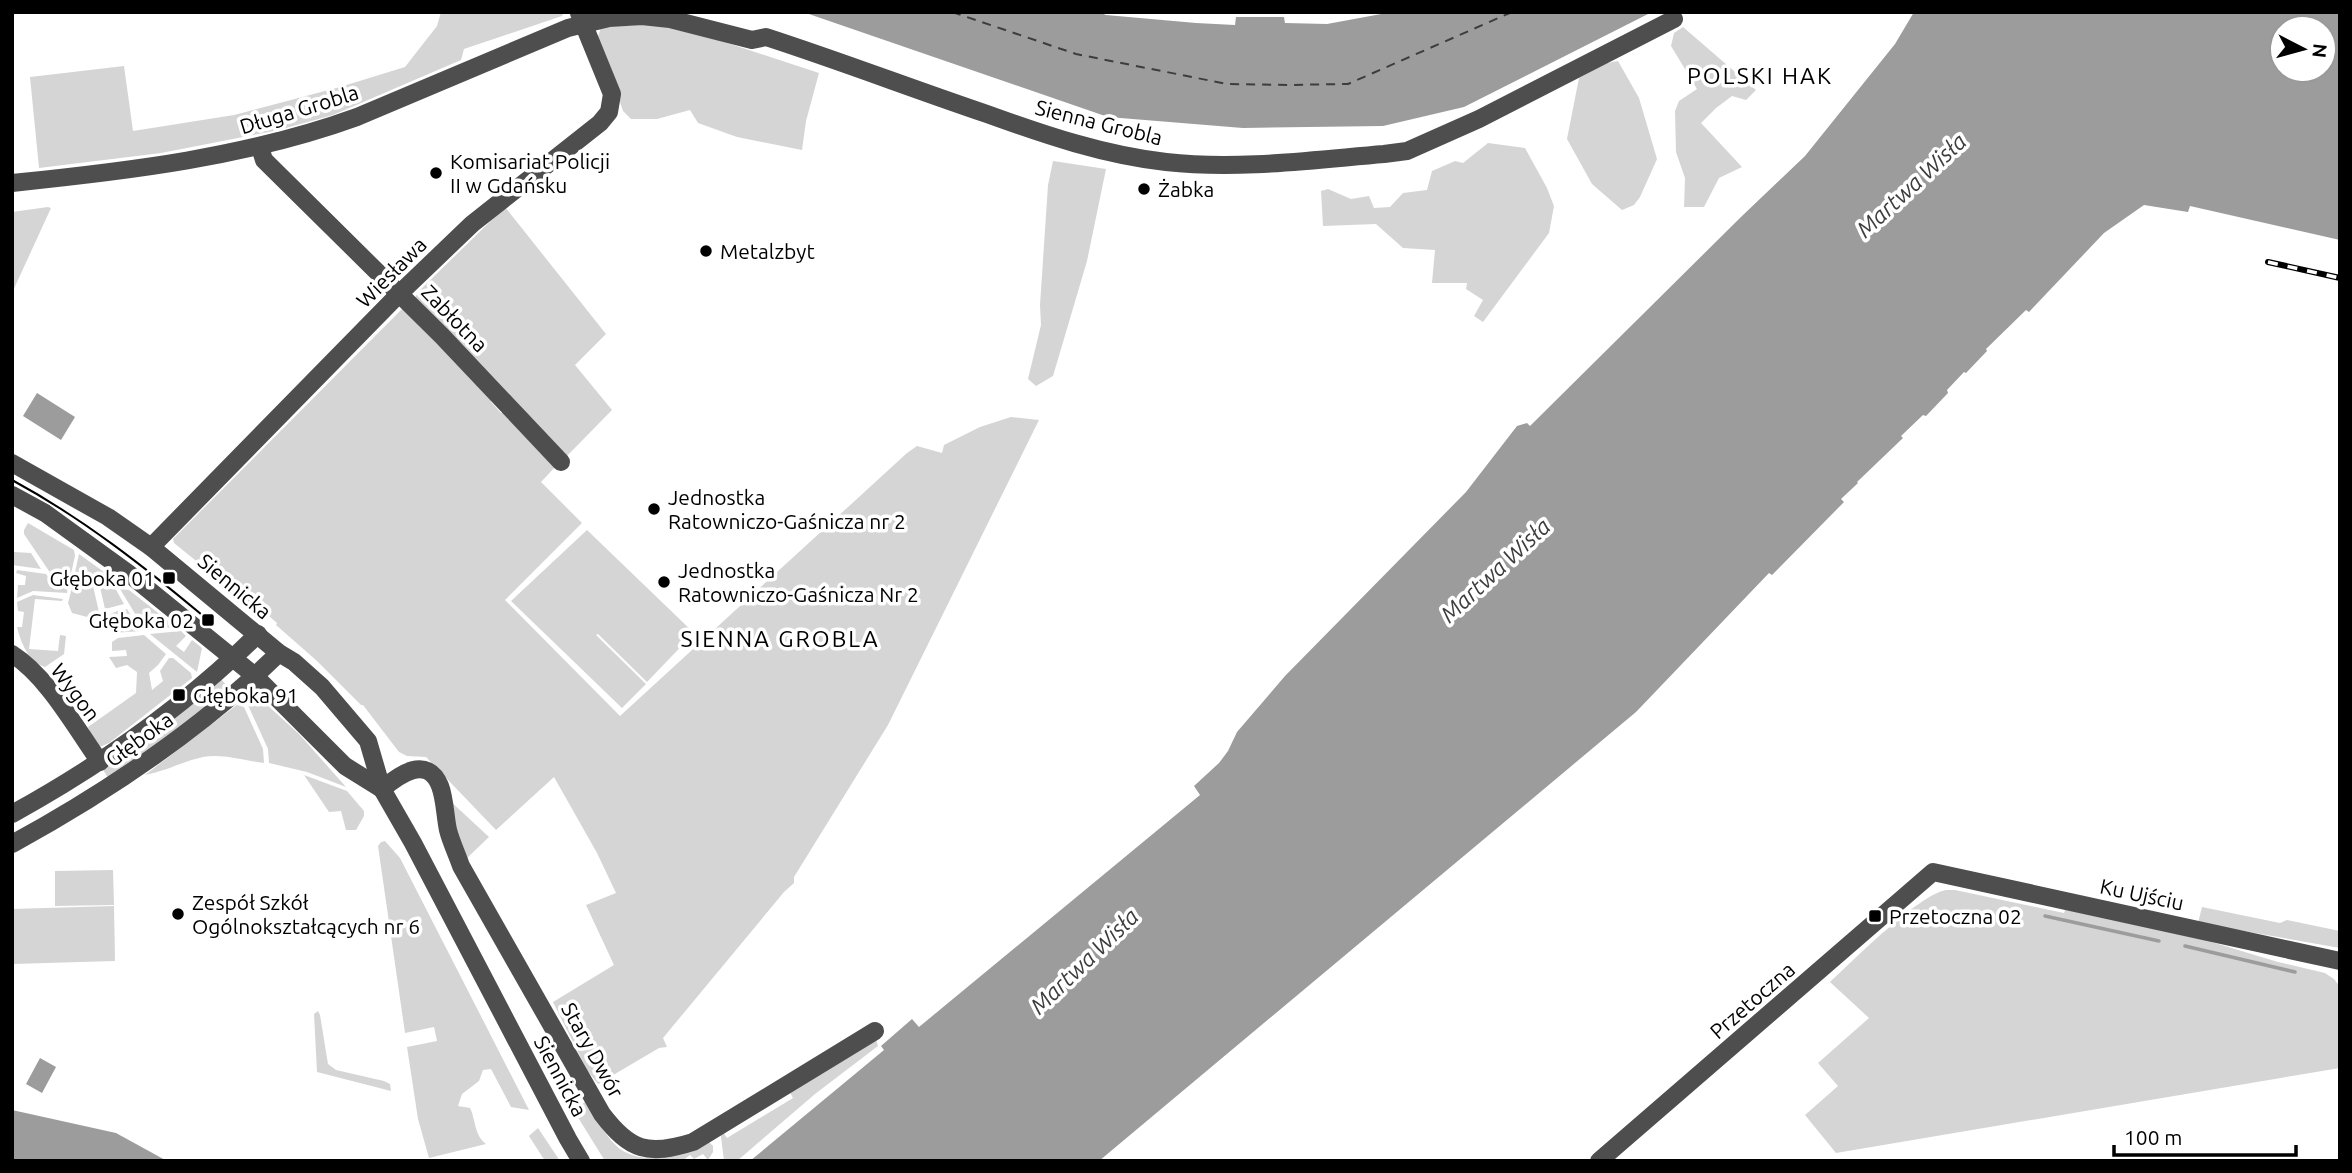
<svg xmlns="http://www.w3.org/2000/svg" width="2352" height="1173" viewBox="0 0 2352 1173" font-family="Ubuntu,sans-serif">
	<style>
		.green { fill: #d5d5d5 }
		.water { fill: #9c9c9c; fill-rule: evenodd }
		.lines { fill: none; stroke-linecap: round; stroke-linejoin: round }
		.stream { stroke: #9c9c9c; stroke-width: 3.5 }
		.ferry { stroke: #3d3d3d; stroke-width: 2; stroke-dasharray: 9 7; stroke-linecap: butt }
		.minor { stroke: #4e4e4e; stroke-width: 18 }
		.tram { stroke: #000; stroke-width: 2 }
		.rail-casing { stroke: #000; stroke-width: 6 }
		.rail { stroke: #fff; stroke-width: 3.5; stroke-dasharray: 10; stroke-linecap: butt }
		.poi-dot { fill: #000; stroke: #fff; stroke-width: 2.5 }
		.labels { text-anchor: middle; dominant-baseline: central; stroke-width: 7; stroke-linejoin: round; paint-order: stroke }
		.street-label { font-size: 21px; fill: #000; stroke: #fff }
		.poi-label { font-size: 21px; fill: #000; stroke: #fff; text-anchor: start }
		.neighbourhood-label { font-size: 23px; letter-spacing: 2px; fill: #000; stroke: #fff }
		.water-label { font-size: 23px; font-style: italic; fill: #3d3d3d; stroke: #fff }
	</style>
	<rect width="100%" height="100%" fill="#fff"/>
	<!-- green -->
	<g class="green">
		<path d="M441,12H564L562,16L464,49L461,60L333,115L279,130L161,153L39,168L30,77L124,66L133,131L234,115L340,87L405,67L437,26Z"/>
		<path d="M653,24L676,26L819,73L806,121L802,150L737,137L698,123L690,110L657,119H631L623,111L598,37L601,27Z"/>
		<path d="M1683,27L1756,90L1746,100L1732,96L1716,108L1701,123L1742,167L1719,178L1704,207H1684L1685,178L1676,152L1675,111L1679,101L1697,89L1671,46L1674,33Z"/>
		<path d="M1618,61L1639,98L1657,159L1640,197L1634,205L1622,210L1592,184L1567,139L1579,78L1607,63Z"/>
		<path d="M1488,143L1525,148L1547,188L1554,206L1549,233L1483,322L1474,316L1483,300L1466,289L1467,283H1432L1435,250L1403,248L1376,224L1323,226L1321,191L1328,189L1351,199L1369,196L1374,208L1390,207L1403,193L1427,190L1432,171L1455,161L1463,163Z"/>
		<path d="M1053,161L1106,169L1087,261L1053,376L1036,386L1028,379L1041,325L1040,305L1048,185Z"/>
		<path d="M48,207L51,208L12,293V212Z"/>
		<path d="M505,207L606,334L575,365L612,410L565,458L415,298L418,292Z"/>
		<path d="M402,309H406L492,397L491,402L501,413L505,412L556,466L541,482L582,523L505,600L620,716L907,453L917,446L942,453L944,445L980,427L1011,417L1039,420L888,725L794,877V883L784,892L663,1038L667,1047L659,1048L598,1084L587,1070L553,1002L614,965L586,905L616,893L597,853L554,777L496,830L426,757L407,756L399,752L363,705H361L317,661L276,625L277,623L269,616L267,618L174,543L173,539Z"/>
		<path d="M28,523L74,550L75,556L70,578L53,577L24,534V530Z"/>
		<path d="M587,530L694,633L647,682L598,634L596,635L646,684L622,708L511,601Z"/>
		<path d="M14,552L31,553L41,569L12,565V554Z"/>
		<path d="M79,554L122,585L76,579L74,577Z"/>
		<path d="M17,570L46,574L51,581L66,582L68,584L67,593L33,591L17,598L18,585H25L26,576L16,573Z"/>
		<path d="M73,584L93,586L99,612L91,618L72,613L68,603Z"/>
		<path d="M100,587L115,588L124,604L105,609Z"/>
		<path d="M120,589L129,590L176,627L145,630Z"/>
		<path d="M33,595L63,599L62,601L35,599L29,649L58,651L60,635L66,636L64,654L45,667C28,661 21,643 17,627H22L24,612L18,611L17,602Z"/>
		<path d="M122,609H127L140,631L114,633L105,621L106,616Z"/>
		<path d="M181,631L186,636L176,646L184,652L192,640L202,648L197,672L150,634Z"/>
		<path d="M144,635L166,654L158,665L149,673L152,690L163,681L160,671L169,658H173L191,673L192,678L109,743L102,746H96L88,727L136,693L137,672L127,665L116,668L109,657L127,656L126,650L112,651V642L118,638Z"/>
		<path d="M220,678L231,690L110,781L102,768Z"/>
		<path d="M250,700L266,704L299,734L346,787L307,772L269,763L268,749L247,703Z"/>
		<path d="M238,704L244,707L263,749L264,763C246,761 222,753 203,757C184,761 166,771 145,775Z"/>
		<path d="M304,775L347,791L364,811V816L356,830H346L341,811L329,812Z"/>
		<path d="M449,800L489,837L467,858L455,827Z"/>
		<path d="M385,841L400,858L529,1110L511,1107L491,1069L483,1070L479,1081L462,1094L458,1106L470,1108C476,1120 474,1135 486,1144L429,1158L418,1119L407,1047L437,1041L434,1027L405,1033L378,846L381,842Z"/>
		<path d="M113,870L114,905L55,906V871Z"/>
		<path d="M1946,890H1955L2064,913L2066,907L2205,940L2278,962L2325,973L2334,979L2340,987V1068L1836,1153L1805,1115L1838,1086L1818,1063L1869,1018L1830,982C1854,960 1918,895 1946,890Z"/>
		<path d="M114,906L115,961L12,964V909Z"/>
		<path d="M2202,907L2280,923L2287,920L2340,931V948L2198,923Z"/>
		<path d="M318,1011L320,1015L328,1064L336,1070L384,1081L390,1084L391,1091L317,1072L314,1014Z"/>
		<path d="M876,1039L878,1046L815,1094L737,1161H724L721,1137L722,1130L727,1138L793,1098L788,1089Z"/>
		<path d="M586,1101C595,1116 609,1144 625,1152C651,1166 684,1151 709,1142L713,1146V1152L708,1160L703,1154L694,1159L690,1155L682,1161H605L574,1111Z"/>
		<path d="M538,1128L560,1161H545L529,1136Z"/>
	</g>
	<!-- water -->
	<g class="water">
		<path d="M803,12H1099L1106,15L1196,23L1235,25L1236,17H1284L1285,23L1327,24L1392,12H1652L1464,107L1383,126L1243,128L1108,117Z"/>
		<path d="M1914,12H2340V240L2190,206L2188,212L2144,205L2104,233L2029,312L2026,310L1986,349L1987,351L1966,373L1964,372L1947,390L1948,393L1926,416L1923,415L1901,436L1903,438L1857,482L1858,483L1841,499L1844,502L1772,575L1769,573L1636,712L1099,1161H750L884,1050L881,1046L912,1019L919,1027L1200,795L1194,786L1219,763L1228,751L1237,732L1285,676L1466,492L1517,426L1527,423L1530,426L1742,216L1805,156L1895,44ZM2324,28V70H2282V28Z"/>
		<path d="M37,393L75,417L61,440L23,416Z"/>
		<path d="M40,1058L56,1067L42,1093L26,1084Z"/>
		<path d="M12,1110L116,1133L167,1161H12Z"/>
	</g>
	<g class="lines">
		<!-- stream -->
		<g class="stream">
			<path d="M2045,916L2159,941"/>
			<path d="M2185,946L2295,972"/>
		</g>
		<!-- ferry -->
		<path class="ferry" d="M952,12L1076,54L1227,84L1287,85L1348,84L1512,12"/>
		<!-- minor -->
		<g class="minor">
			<path d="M260,147L264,160L442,336L561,462"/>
			<path d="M12,183C129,171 247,157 357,117L568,28L609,18L642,16L670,19L752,40L766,37C840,61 913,89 987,114C1045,135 1104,155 1166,162C1238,170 1312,160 1384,154L1407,151L1479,119L1674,19"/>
			<path d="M12,463L108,517L151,547L279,653L294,662L322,687L368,741L382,789L413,843L568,1139L581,1161"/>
			<path d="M12,495L45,513L128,573L255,676L345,766L382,789"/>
			<path d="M151,547L400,293L472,224L600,123L609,112L612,94L579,13"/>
			<path d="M12,654C48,677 75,727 100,762"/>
			<path d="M382,789C399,775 427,754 440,786C445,799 445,816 448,830C451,842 457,854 461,866L602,1114C630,1151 648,1156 693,1142L875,1031"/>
			<path d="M12,814C101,765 185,706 258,634"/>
			<path d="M12,844C109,791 200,730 279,653"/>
			<path d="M1599,1161L1933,872L2340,961"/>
		</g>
		<!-- tram -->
		<path class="tram" d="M12,480C84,519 146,568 208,620"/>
		<defs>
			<path id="rail" d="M2268,262L2340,278"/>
		</defs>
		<!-- rail casing -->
		<use href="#rail" class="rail-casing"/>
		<!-- rail -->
		<use href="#rail" class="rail"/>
	</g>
	<!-- markers -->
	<g class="poi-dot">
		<circle cx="436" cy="173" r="7"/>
		<circle cx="1144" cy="189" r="7"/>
		<circle cx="706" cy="251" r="7"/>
		<circle cx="654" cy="509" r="7"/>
		<rect x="162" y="571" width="14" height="14" rx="3.5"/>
		<circle cx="664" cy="582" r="7"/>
		<rect x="201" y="613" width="14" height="14" rx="3.5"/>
		<rect x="172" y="688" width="14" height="14" rx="3.5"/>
		<circle cx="178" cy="914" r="7"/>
		<rect x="1868" y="909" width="14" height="14" rx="3.5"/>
	</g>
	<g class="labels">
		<!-- street labels -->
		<g class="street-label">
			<text transform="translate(299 109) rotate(-17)">Długa Grobla</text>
			<text transform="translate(1099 122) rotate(14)">Sienna Grobla</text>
			<text transform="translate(391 272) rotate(-45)">Wiesława</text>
			<text transform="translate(455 318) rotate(46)">Zabłotna</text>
			<text transform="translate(235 586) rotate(40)">Siennicka</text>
			<text transform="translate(76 692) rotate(53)">Wygon</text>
			<text transform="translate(139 739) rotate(-36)">Głęboka</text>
			<text transform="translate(2142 894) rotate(12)">Ku Ujściu</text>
			<text transform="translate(1752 1000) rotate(-41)">Przetoczna</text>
			<text transform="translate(593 1050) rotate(61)">Stary Dwór</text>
			<text transform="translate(561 1076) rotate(62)">Siennicka</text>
		</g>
		<!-- poi labels -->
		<g class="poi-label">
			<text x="450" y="161">Komisariat Policji<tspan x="450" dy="24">II w Gdańsku</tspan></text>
			<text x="1158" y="189">Żabka</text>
			<text x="720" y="251">Metalzbyt</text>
			<text x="668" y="497">Jednostka<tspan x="668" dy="24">Ratowniczo-Gaśnicza nr 2</tspan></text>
			<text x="678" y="570">Jednostka<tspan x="678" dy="24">Ratowniczo-Gaśnicza Nr 2</tspan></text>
			<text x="155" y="578" text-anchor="end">Głęboka 01</text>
			<text x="194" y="620" text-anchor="end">Głęboka 02</text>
			<text x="193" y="695">Głęboka 91</text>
			<text x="192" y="902">Zespół Szkół<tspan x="192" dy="24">Ogólnokształcących nr 6</tspan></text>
			<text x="1889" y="916">Przetoczna 02</text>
		</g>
		<!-- neighbourhood labels -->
		<g class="neighbourhood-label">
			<text x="1760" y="75">POLSKI HAK</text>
			<text x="780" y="638">SIENNA GROBLA</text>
		</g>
		<!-- water labels -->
		<g class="water-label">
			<text transform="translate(1911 185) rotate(-43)">Martwa Wisła</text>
			<text transform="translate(1495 570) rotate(-43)">Martwa Wisła</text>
			<text transform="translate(1084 961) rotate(-44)">Martwa Wisła</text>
		</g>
	</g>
	<!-- border -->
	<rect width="2352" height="1173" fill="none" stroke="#000000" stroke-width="28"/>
	<!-- north arrow -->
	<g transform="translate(2303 49) rotate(96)"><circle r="33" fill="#ffffff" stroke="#999999" stroke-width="2"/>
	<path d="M0-5L12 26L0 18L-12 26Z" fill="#000000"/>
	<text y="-10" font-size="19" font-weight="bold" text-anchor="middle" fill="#000000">N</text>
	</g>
	<!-- scale -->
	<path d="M2114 1145v10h182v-10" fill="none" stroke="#000000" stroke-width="3.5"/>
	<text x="2124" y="1145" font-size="21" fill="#000000" stroke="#ffffff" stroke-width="5" paint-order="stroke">100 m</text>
</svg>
